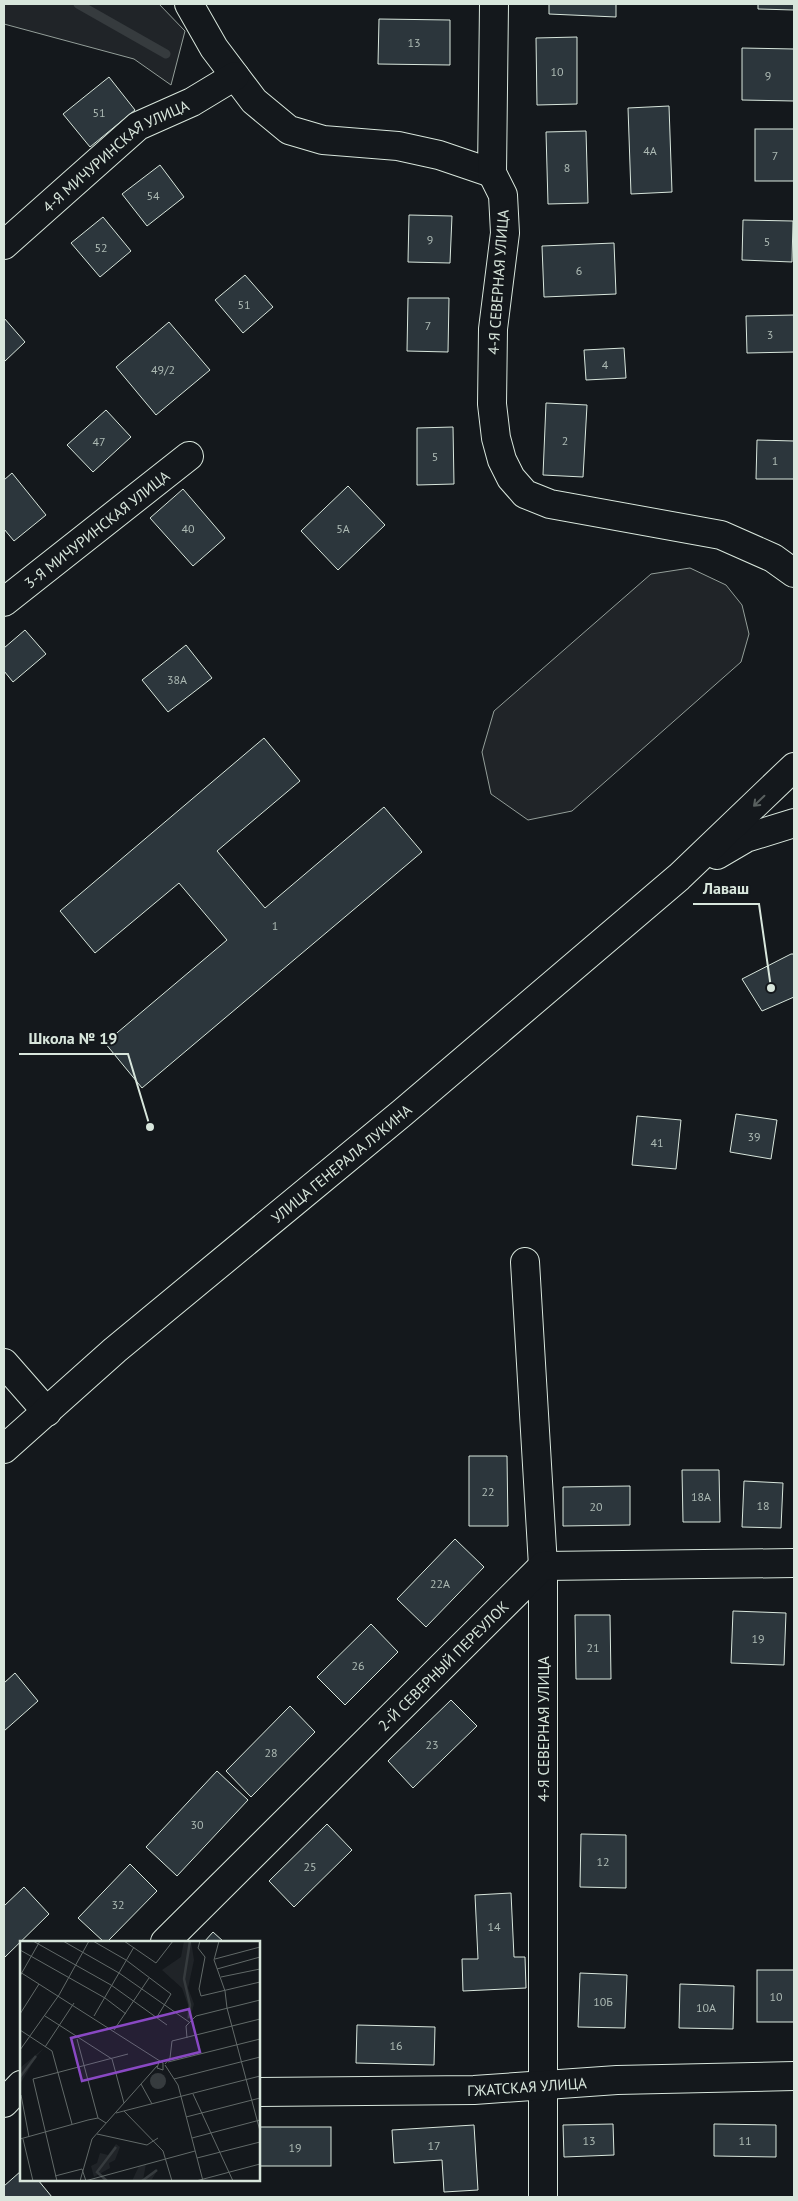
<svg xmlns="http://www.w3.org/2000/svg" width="798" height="2201" viewBox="0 0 798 2201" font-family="'PT Sans',sans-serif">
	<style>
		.green { fill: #202428; stroke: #939e99 }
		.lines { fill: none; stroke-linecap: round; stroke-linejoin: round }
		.stream { stroke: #363b3e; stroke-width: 9 }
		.building { fill: #2c363c; stroke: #d8e6dc }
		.minor-casing { stroke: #d8e6dc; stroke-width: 30 }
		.major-casing { stroke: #d8e6dc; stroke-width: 30 }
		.minor { stroke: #14181c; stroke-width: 28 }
		.major { stroke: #14181c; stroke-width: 28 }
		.oneway { stroke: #59605f }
		.labels { text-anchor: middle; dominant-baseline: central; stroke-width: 4; stroke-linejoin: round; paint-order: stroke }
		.number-label { font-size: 12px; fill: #adbab4 }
		.street-label { font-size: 15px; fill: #d8e6dc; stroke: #14181c }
		.inset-river { fill: none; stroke: #363b3e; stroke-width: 2.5 }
		.inset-road { fill: none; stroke: #626a69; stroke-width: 1 }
		.view { fill: #8948c3; fill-opacity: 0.15; stroke: #8948c3; stroke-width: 2.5 }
		.inset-edge { fill: none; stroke: #d8e6dc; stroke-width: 2.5 }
		.leader { fill: none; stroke: #d8e6dc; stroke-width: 2 }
		.callout-dot { fill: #d8e6dc; stroke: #14181c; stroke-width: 2 }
		.callout-label { font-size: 16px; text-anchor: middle; font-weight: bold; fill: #d8e6dc; stroke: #14181c; stroke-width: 4; stroke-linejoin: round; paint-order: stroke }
	</style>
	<rect width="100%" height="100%" fill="#14181c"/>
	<!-- green -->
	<g class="green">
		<path d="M4,4H159L185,31L171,85L134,59L4,24Z"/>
		<path d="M690,568L726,585L742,605L749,634L741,662L572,811L528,820L491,794L482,752L494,711L651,574Z"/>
	</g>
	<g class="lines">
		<!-- stream -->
		<path class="stream" d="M78,4L166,54"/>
	</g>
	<!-- building -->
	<g class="building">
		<path d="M549,4H616V17L549,14Z"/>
		<path d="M758,4H794V10L758,9Z"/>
		<path d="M379,19L450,20V65L378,64Z"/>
		<path d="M577,37V104L537,105L536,38Z"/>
		<path d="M742,48L794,49V101L742,100Z"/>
		<path d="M109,77L135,110L90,147L63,114Z"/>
		<path d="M669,106L672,192L631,194L628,108Z"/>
		<rect x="755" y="129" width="39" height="52"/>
		<path d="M586,131L588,203L548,204L546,132Z"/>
		<path d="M160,165L184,197L147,226L122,194Z"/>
		<path d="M409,215L452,216L450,263L408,262Z"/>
		<path d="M103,217L131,251L100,277L71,243Z"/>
		<path d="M743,220L793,221L792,262L742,260Z"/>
		<path d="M614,243L616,294L544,297L542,246Z"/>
		<path d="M245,275L273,307L243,333L215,300Z"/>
		<path d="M408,298H449L448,352L407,351Z"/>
		<path d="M794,315V352L747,353L746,316Z"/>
		<path d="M4,318L25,342L4,362Z"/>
		<path d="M169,322L210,370L156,415L116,367Z"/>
		<path d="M624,348L626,378L586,380L584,350Z"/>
		<path d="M546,403L587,405L583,477L543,475Z"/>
		<path d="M106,410L131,437L93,472L67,445Z"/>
		<path d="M453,427L454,484L417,485V428Z"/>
		<path d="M757,440L794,441V479H756Z"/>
		<path d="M12,473L46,515L14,541L4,529V480Z"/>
		<path d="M348,486L385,525L338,570L301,531Z"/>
		<path d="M183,489L225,538L193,566L150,518Z"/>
		<path d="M25,630L46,654L13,682L4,671V648Z"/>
		<path d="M186,645L212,678L168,712L142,680Z"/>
		<path d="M264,738L300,781L217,851L265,908L384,807L422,852L142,1088L105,1043L227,940L179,883L95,953L60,911Z"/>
		<path d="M791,954H794V997L762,1011L742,979Z"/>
		<path d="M736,1114L777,1120L771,1159L730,1152Z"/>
		<path d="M637,1116L681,1120L676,1169L632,1165Z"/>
		<path d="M469,1456H507L508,1526H469Z"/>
		<path d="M682,1470H719L720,1522H683Z"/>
		<path d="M744,1481L783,1483L781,1528L742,1527Z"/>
		<path d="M630,1486V1525L563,1526V1487Z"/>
		<path d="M455,1539L484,1567L426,1627L397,1599Z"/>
		<path d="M733,1611L786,1613L784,1665L731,1663Z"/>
		<path d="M575,1615H610L611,1679H576Z"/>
		<path d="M371,1624L398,1652L345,1705L317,1677Z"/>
		<path d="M15,1673L38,1701L4,1731V1683Z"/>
		<path d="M451,1700L477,1726L413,1788L388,1761Z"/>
		<path d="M290,1706L315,1732L251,1797L226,1771Z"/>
		<path d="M217,1771L248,1800L177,1876L146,1847Z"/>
		<path d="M327,1824L352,1850L294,1907L269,1881Z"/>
		<path d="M581,1834L626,1835V1888L580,1887Z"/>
		<path d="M130,1864L157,1891L107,1942H104L78,1918Z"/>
		<path d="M24,1887L49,1914L4,1958V1906Z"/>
		<path d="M511,1893L514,1957H525L526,1988L463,1991L462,1959H478L475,1895Z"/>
		<path d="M213,1932L224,1942H204Z"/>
		<rect x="757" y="1970" width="37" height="52"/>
		<path d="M580,1973L627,1975L625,2028L578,2027Z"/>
		<path d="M680,1984L734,1986L733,2029L679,2028Z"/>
		<path d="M357,2025L435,2027L434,2065L356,2063Z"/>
		<path d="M613,2124L614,2155L564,2157L563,2125Z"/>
		<path d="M714,2124L776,2125V2157L714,2156Z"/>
		<path d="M474,2125L478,2190L444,2192L442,2160L394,2163L392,2130Z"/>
		<rect x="259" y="2127" width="72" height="39"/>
		<path d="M21,2171V2180H38L52,2197H4V2186Z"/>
	</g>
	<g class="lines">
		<defs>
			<g id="minor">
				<path d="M189,4L214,48L254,101L289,130L323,140L398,146L439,155L492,173"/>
				<path d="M494,4L492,173L503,195L505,233L493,329L492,404L496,438L502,460L511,478L525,494L550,504L721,535L773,558L794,573"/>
				<path id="s1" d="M4,245L138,126L192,102L235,76"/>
				<path id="s2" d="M4,602L189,456"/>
				<path d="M525,1262L543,1566V2197"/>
				<path d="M4,1363L47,1412"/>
				<path id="s3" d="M165,1942L543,1566L794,1563"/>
				<path id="s4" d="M259,2092L474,2090L617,2080L794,2076"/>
				<path d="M4,2103L21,2085"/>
			</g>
			<g id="major">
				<path d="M717,855L746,838L794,823"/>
				<path id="s5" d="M4,1449L115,1350L402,1113L679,877L794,767"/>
			</g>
		</defs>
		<!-- minor casing -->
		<use href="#minor" class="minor-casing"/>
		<!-- major casing -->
		<use href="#major" class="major-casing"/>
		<!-- minor -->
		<use href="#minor" class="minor"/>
		<!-- major -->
		<use href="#major" class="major"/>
	</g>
	<!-- one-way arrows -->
	<defs><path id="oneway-shaft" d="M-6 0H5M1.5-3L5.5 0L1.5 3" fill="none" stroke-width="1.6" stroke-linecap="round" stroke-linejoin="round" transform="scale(1.25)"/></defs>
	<use class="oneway" href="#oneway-shaft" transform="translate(759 801) rotate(136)"/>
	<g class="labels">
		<!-- number labels -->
		<g class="number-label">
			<text x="414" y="42">13</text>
			<text x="557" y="71">10</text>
			<text x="768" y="75">9</text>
			<text x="99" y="112">51</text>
			<text x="650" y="150">4А</text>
			<text x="775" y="155">7</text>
			<text x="567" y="167">8</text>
			<text x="153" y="195">54</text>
			<text x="430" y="239">9</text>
			<text x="767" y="241">5</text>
			<text x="101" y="247">52</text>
			<text x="579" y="270">6</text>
			<text x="244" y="304">51</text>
			<text x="428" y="325">7</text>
			<text x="770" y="334">3</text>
			<text x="605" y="364">4</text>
			<text x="163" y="369">49/2</text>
			<text x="565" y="440">2</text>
			<text x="99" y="441">47</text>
			<text x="435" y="456">5</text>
			<text x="775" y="460">1</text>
			<text x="188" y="528">40</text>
			<text x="343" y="528">5А</text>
			<text x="177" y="679">38А</text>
			<text x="275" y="925">1</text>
			<text x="754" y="1136">39</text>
			<text x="657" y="1142">41</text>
			<text x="488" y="1491">22</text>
			<text x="701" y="1496">18А</text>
			<text x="763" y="1505">18</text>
			<text x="596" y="1506">20</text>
			<text x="440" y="1583">22А</text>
			<text x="758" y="1638">19</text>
			<text x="593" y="1647">21</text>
			<text x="358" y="1665">26</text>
			<text x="432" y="1744">23</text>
			<text x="271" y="1752">28</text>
			<text x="197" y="1824">30</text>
			<text x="603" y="1861">12</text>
			<text x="310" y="1866">25</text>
			<text x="118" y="1904">32</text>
			<text x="494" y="1926">14</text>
			<text x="776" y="1996">10</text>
			<text x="603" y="2001">10Б</text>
			<text x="706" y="2007">10А</text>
			<text x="396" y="2045">16</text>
			<text x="589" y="2140">13</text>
			<text x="745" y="2140">11</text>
			<text x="434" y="2145">17</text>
			<text x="295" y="2147">19</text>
		</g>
		<!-- street labels -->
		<g class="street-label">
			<text stroke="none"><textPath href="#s1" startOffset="144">4-Я МИЧУРИНСКАЯ УЛИЦА</textPath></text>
			<text transform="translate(498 282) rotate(-86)">4-Я СЕВЕРНАЯ УЛИЦА</text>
			<text stroke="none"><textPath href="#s2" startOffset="118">3-Я МИЧУРИНСКАЯ УЛИЦА</textPath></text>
			<text stroke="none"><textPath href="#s5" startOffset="442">УЛИЦА ГЕНЕРАЛА ЛУКИНА</textPath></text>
			<text stroke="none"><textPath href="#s3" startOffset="392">2-Й СЕВЕРНЫЙ ПЕРЕУЛОК</textPath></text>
			<text transform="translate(543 1729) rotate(-90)">4-Я СЕВЕРНАЯ УЛИЦА</text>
			<text stroke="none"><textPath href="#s4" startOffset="268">ГЖАТСКАЯ УЛИЦА</textPath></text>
		</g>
	</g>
	<!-- overview -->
	<g transform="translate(20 1941)">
		<rect width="240" height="240" fill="#14181c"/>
		<path d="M164,0H171L174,19L168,47L174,63L170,78H167L168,64L162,47L142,29L161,16ZM24,107L16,116L0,143V127ZM96,203L100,206L95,219L89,222L90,227L74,236L71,225L77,222L80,212L88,214ZM126,223L123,239L138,228L131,240H112L119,225Z" fill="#202428"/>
		<path d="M130 140a8 8 0 1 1 16 0a8 8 0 1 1-16 0Z" fill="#363b3e"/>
		<path class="inset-river" d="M169,77L170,64L164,38L170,0M0,136L16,115M87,240L77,231L96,206M122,240L137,229"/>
		<path class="inset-road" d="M13,0L91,44L147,84M43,0L99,32L169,81M73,0L106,19L151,53L137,76M104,0L136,22L153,0M180,0L178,7L185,16L179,48L181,55L240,41M199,0L194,19L205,50L207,67L240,190M0,9L85,57L106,73M195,18L240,6V0M197,28L240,16M0,31L143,122V129L137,127L139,121M0,35L20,0M201,36L240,28M0,73L19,43M25,75L92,118L104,162M74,75L114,6M0,89L32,110L52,183M94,89L129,37M167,97L166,85L176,75L240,59M57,98L78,177M25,106L54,62M0,109L39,54L69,0M148,121L240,98M145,123L150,117L152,100L240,78M145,124L158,144L183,240M154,138L240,116M121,143L132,163M173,153L213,240M1,154L9,196M104,170L143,210L152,240M96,172L240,135M166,176L240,157M77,193L127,204L138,197M172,197L240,179M0,198L68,179L78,177L86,182M3,198L13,240M177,217L240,201M35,235L62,228L66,240M37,240L13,138L108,113M60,240L72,198L137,125M65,240L175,210M176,240L240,223"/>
		<path class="view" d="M169,68L180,111L62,140L51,97Z"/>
		<rect width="240" height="240" class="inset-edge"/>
	</g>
	<!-- callouts -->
	<path class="leader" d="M771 988L759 904H693M150 1127L128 1054H19"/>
	<g class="callout-dot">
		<circle cx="771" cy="988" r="5"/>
		<circle cx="150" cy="1127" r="5"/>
	</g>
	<g class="callout-label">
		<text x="726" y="894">Лаваш</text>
		<text x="73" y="1044">Школа № 19</text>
	</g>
	<!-- border -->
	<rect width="798" height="2201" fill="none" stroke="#d8e6dc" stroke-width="10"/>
</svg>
